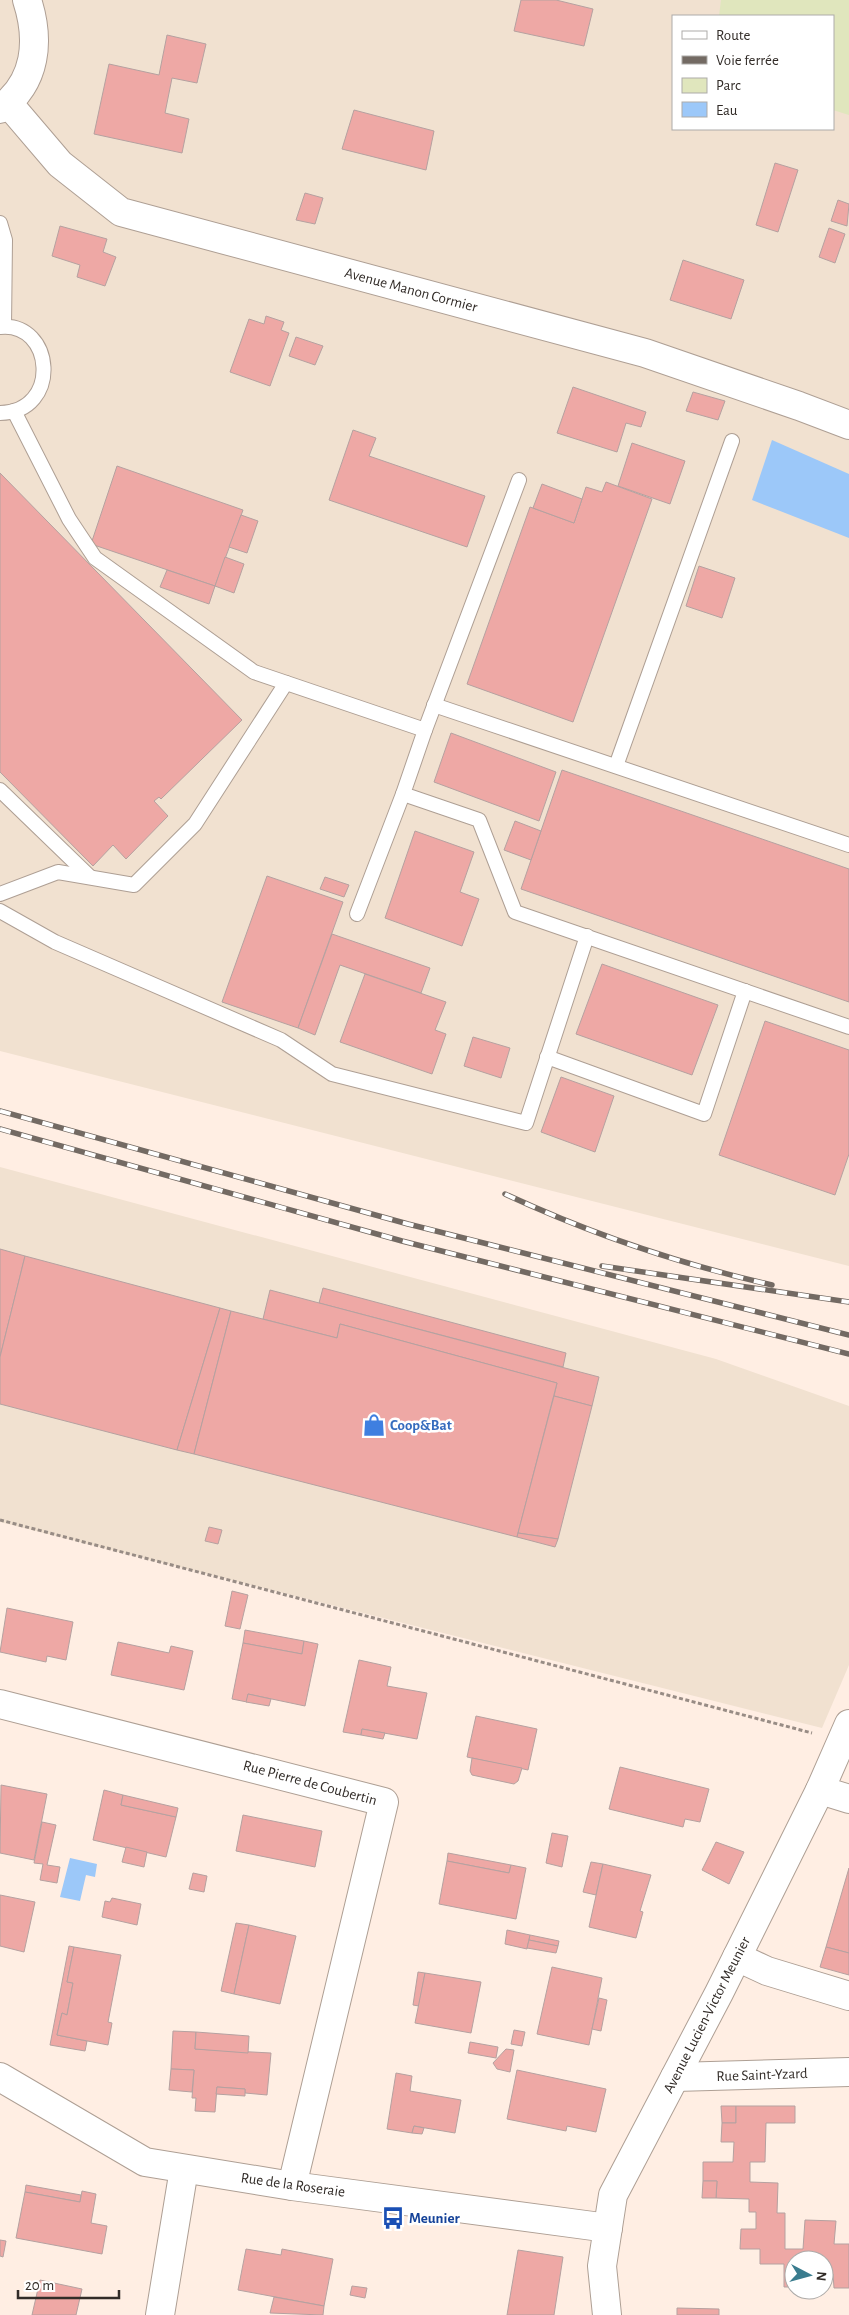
<svg xmlns="http://www.w3.org/2000/svg" width="849" height="2315" viewBox="0 0 849 2315" font-family="'Alegreya Sans',sans-serif">
	<style>
		.industrial { fill: #f1e1d0; fill-rule: evenodd }
		.green { fill: #e0e6bd }
		.water { fill: #9cc8f9 }
		.building { fill: #eea8a5; stroke: #b5a1a0 }
		.lines { fill: none; stroke-linecap: round; stroke-linejoin: round }
		.service-casing { stroke: #ae9f94; stroke-width: 16 }
		.minor-casing { stroke: #ae9f94; stroke-width: 30 }
		.tertiary-casing { stroke: #ae9f94; stroke-width: 30 }
		.path { stroke: #988c85; stroke-width: 3; stroke-dasharray: 4 2.5; stroke-linecap: butt }
		.service { stroke: #fff; stroke-width: 14 }
		.minor { stroke: #fff; stroke-width: 28 }
		.tertiary { stroke: #fff; stroke-width: 28 }
		.rail-casing { stroke: #736a63; stroke-width: 5.5 }
		.rail { stroke: #fff; stroke-width: 4; stroke-dasharray: 11; stroke-linecap: butt }
		.labels { text-anchor: middle; dominant-baseline: central; stroke-width: 5; stroke-linejoin: round; paint-order: stroke }
		.street-label { font-size: 15px; fill: #322c28; stroke: #fff }
		.shop-label { font-size: 15px; font-weight: bold; fill: #366cbe; stroke: #fff; text-anchor: start }
		.transit-label { font-size: 15px; font-weight: bold; fill: #164399; stroke: #fff; text-anchor: start }
	</style>
	<rect width="100%" height="100%" fill="#ffeee3"/>
	<!-- industrial -->
	<g class="industrial">
		<path d="M0,0H849V1266L0,1051ZM673,16H833V129H673Z"/>
		<path d="M0,1167L716,1359L849,1406V1665L822,1728L0,1522Z"/>
	</g>
	<!-- green -->
	<path class="green" d="M721,0H849V115L833,110V16H719Z"/>
	<!-- water -->
	<g class="water">
		<path d="M772,440L849,474V538L752,500Z"/>
		<path d="M70,1858L97,1864L95,1877L86,1875L80,1901L60,1897Z"/>
	</g>
	<!-- building -->
	<g class="building">
		<path d="M521,0H556L593,9L584,46L514,31Z"/>
		<path d="M167,35L206,44L197,83L172,78L165,113L189,119L182,153L94,134L109,64L159,75Z"/>
		<path d="M354,110L434,131L426,170L342,149Z"/>
		<path d="M775,163L798,170L778,232L756,225Z"/>
		<path d="M305,193L323,198L315,224L296,220Z"/>
		<path d="M838,200L849,204L847,226L831,221Z"/>
		<path d="M60,226L107,239L103,252L116,257L105,286L77,277L80,265L52,256Z"/>
		<path d="M829,228L845,234L835,263L819,257Z"/>
		<path d="M683,260L744,280L731,319L670,300Z"/>
		<path d="M266,316L284,322L281,330L289,333L270,386L230,372L249,319L264,324Z"/>
		<path d="M296,337L323,346L315,365L289,356Z"/>
		<path d="M573,387L646,412L641,427L626,423L617,452L557,433Z"/>
		<path d="M693,392L725,401L718,420L686,411Z"/>
		<path d="M353,430L376,438L369,456L485,496L467,547L329,500Z"/>
		<path d="M632,443L685,461L670,504L618,486Z"/>
		<path d="M117,466L243,510L215,586L91,544Z"/>
		<path d="M0,473L242,720L161,799L159,797L154,801L168,816L126,859L113,845L93,866L0,772Z"/>
		<path d="M606,482L652,499L573,722L467,684L530,507L574,523L586,487L602,492Z"/>
		<path d="M542,484L582,499L574,523L533,508Z"/>
		<path d="M241,515L258,521L247,553L229,547Z"/>
		<path d="M225,557L244,564L234,593L215,586Z"/>
		<path d="M699,566L735,578L722,618L686,606Z"/>
		<path d="M167,570L215,586L209,604L160,587Z"/>
		<path d="M451,733L556,772L539,821L434,782Z"/>
		<path d="M562,770L849,869V1002L521,889Z"/>
		<path d="M515,821L541,831L531,860L504,850Z"/>
		<path d="M415,831L474,852L460,892L479,899L462,946L385,918Z"/>
		<path d="M267,876L343,902L298,1028L222,1002Z"/>
		<path d="M325,877L349,885L344,897L320,889Z"/>
		<path d="M332,934L430,968L421,993L340,965L315,1035L298,1028Z"/>
		<path d="M602,964L718,1005L692,1075L576,1034Z"/>
		<path d="M365,974L446,1002L435,1030L446,1034L432,1074L340,1042Z"/>
		<path d="M765,1021L849,1050V1154L835,1195L719,1155Z"/>
		<path d="M473,1037L510,1048L501,1078L464,1066Z"/>
		<path d="M561,1077L614,1096L595,1152L541,1132Z"/>
		<path d="M0,1249L25,1256L0,1357Z"/>
		<path d="M25,1256L220,1308L177,1450L0,1404V1357Z"/>
		<path d="M323,1288L566,1353L563,1367L319,1303Z"/>
		<path d="M270,1290L599,1377L592,1406L554,1396L557,1383L340,1324L337,1338L263,1319Z"/>
		<path d="M220,1308L231,1311L194,1454L177,1450Z"/>
		<path d="M231,1311L337,1338L340,1324L557,1383L517,1537L194,1454Z"/>
		<path d="M554,1396L592,1406L558,1539L518,1533Z"/>
		<path d="M209,1527L222,1530L218,1544L205,1541Z"/>
		<path d="M518,1533L558,1539L555,1547L517,1537Z"/>
		<path d="M232,1591L248,1595L240,1629L225,1626Z"/>
		<path d="M7,1608L73,1622L66,1660L47,1656L46,1662L0,1652Z"/>
		<path d="M245,1630L304,1641L302,1654L243,1643Z"/>
		<path d="M304,1641L318,1644L305,1706L248,1694L247,1702L232,1699L243,1643L302,1654Z"/>
		<path d="M118,1642L169,1653L171,1646L193,1651L184,1690L111,1675Z"/>
		<path d="M359,1660L391,1667L387,1686L427,1693L417,1739L362,1729L361,1735L343,1732Z"/>
		<path d="M248,1694L271,1699L269,1706L246,1702Z"/>
		<path d="M476,1716L537,1729L528,1770L467,1757Z"/>
		<path d="M362,1729L385,1733L383,1739L361,1735Z"/>
		<path d="M472,1758L522,1768L518,1781L514,1784L472,1775L470,1771Z"/>
		<path d="M620,1767L709,1789L700,1822L685,1819L683,1827L609,1809Z"/>
		<path d="M1,1785L47,1794L34,1860L0,1853Z"/>
		<path d="M104,1790L123,1795L121,1805L176,1817L166,1857L93,1840Z"/>
		<path d="M123,1795L178,1808L176,1817L121,1805Z"/>
		<path d="M243,1815L322,1831L315,1867L236,1851Z"/>
		<path d="M42,1822L56,1825L47,1865L60,1867L57,1883L40,1880L43,1864L34,1863Z"/>
		<path d="M552,1833L568,1836L562,1867L546,1863Z"/>
		<path d="M716,1842L744,1852L729,1884L702,1870Z"/>
		<path d="M126,1847L147,1852L144,1867L122,1862Z"/>
		<path d="M448,1853L511,1865L509,1873L447,1861Z"/>
		<path d="M447,1861L509,1873L511,1865L526,1868L516,1919L439,1904Z"/>
		<path d="M591,1862L603,1864L596,1895L583,1892Z"/>
		<path d="M603,1864L651,1875L640,1911L643,1912L636,1938L589,1927Z"/>
		<path d="M849,1868V1953L826,1947Z"/>
		<path d="M193,1873L207,1876L204,1892L189,1889Z"/>
		<path d="M0,1895L35,1902L24,1952L0,1946Z"/>
		<path d="M112,1898L141,1904L137,1925L102,1917L105,1901L110,1902Z"/>
		<path d="M236,1923L249,1925L234,1994L221,1991Z"/>
		<path d="M249,1925L296,1936L280,2004L234,1994Z"/>
		<path d="M507,1930L530,1935L527,1949L505,1944Z"/>
		<path d="M530,1935L559,1941L558,1946L529,1940Z"/>
		<path d="M529,1940L558,1946L556,1953L527,1948Z"/>
		<path d="M69,1946L74,1947L67,1982L73,1983L67,2015L62,2013L57,2035L87,2041L85,2051L50,2045Z"/>
		<path d="M74,1947L121,1955L108,2022L112,2023L108,2045L57,2035L62,2013L67,2015L73,1983L67,1982Z"/>
		<path d="M826,1947L849,1953V1975L820,1967Z"/>
		<path d="M552,1967L602,1978L589,2045L537,2034Z"/>
		<path d="M418,1972L425,1973L419,2006L413,2005Z"/>
		<path d="M425,1973L481,1982L471,2033L415,2023Z"/>
		<path d="M599,1998L607,2000L601,2031L592,2029Z"/>
		<path d="M514,2030L525,2032L522,2046L511,2044Z"/>
		<path d="M173,2031L196,2032L195,2049L271,2053L267,2095L245,2093V2089L217,2087L215,2112L195,2111L196,2098H192L194,2070L171,2069Z"/>
		<path d="M196,2032L249,2036L248,2053L195,2049Z"/>
		<path d="M470,2042L498,2047L496,2058L468,2053Z"/>
		<path d="M506,2049L514,2050L510,2072L497,2069L493,2063Z"/>
		<path d="M171,2069L194,2070L192,2092L169,2090Z"/>
		<path d="M517,2070L606,2089L596,2132L567,2126L566,2131L507,2119Z"/>
		<path d="M396,2073L412,2076L410,2091L461,2100L455,2133L414,2126L412,2133L387,2129Z"/>
		<path d="M217,2087L245,2089V2096L216,2094Z"/>
		<path d="M721,2106H736V2123H722Z"/>
		<path d="M736,2106H795V2123H766L765,2162H750V2182L778,2183L777,2213H785V2249H803L805,2220L836,2221L834,2244H849V2288H834L833,2274H824V2260H794V2287H784V2264H760V2249H740L741,2229H756V2212H749V2199L716,2198L717,2181H703V2162H733L734,2142H721L722,2123H736Z"/>
		<path d="M414,2126L424,2128L422,2134L412,2133Z"/>
		<path d="M703,2181H717L716,2198H702Z"/>
		<path d="M26,2185L81,2195L80,2202L25,2192Z"/>
		<path d="M82,2191L96,2194L91,2223L107,2226L102,2254L16,2238L25,2192L80,2202Z"/>
		<path d="M0,2240L6,2241L3,2257L0,2256Z"/>
		<path d="M246,2249L281,2255L282,2249L333,2259L324,2306L238,2290Z"/>
		<path d="M518,2250L563,2257L554,2315H507Z"/>
		<path d="M40,2280L82,2289L76,2315H32Z"/>
		<path d="M352,2286L367,2288L365,2298L350,2295Z"/>
		<path d="M274,2297L324,2306L323,2315L270,2313Z"/>
		<path d="M677,2308L719,2309V2315H677Z"/>
	</g>
	<g class="lines">
		<defs>
			<g id="service">
				<path d="M0,223L5,240L4,326"/>
				<path d="M0,327C54,321 62,412 0,413"/>
				<path d="M14,411L69,519L95,558L254,672L425,730L519,480"/>
				<path d="M434,705L849,845"/>
				<path d="M425,730L403,794L479,820L515,912L849,1027"/>
				<path d="M616,766L732,441"/>
				<path d="M0,790L90,877"/>
				<path d="M0,894L58,872L134,885L195,824L286,683"/>
				<path d="M0,911L55,942L281,1040L332,1074L526,1123L587,936"/>
				<path d="M357,914L403,794"/>
				<path d="M547,1057L704,1114L745,991"/>
			</g>
			<g id="minor">
				<path d="M0,1704L384,1802L292,2186"/>
				<path d="M820,1790L849,1799"/>
				<path d="M737,1957L767,1971L849,1996"/>
				<path d="M0,2077L145,2162L292,2186L608,2228"/>
				<path d="M675,2077L849,2072"/>
				<path d="M160,2315L184,2169"/>
				<path d="M607,2315L602,2266L613,2195L719,1993L820,1790L849,1724"/>
			</g>
			<g id="tertiary">
				<path d="M8,103L60,164L121,212L645,353L799,406L849,425"/>
				<path d="M0,109C37,82 40,40 27,0"/>
			</g>
		</defs>
		<!-- service casing -->
		<use href="#service" class="service-casing"/>
		<!-- minor casing -->
		<use href="#minor" class="minor-casing"/>
		<!-- tertiary casing -->
		<use href="#tertiary" class="tertiary-casing"/>
		<!-- path -->
		<path class="path" d="M0,1520L812,1733"/>
		<!-- service -->
		<use href="#service" class="service"/>
		<!-- minor -->
		<use href="#minor" class="minor"/>
		<!-- tertiary -->
		<use href="#tertiary" class="tertiary"/>
		<defs>
			<g id="rail">
				<path d="M0,1111L408,1224L849,1335"/>
				<path d="M0,1129L402,1241L849,1354"/>
				<path d="M505,1194C591,1234 680,1264 772,1285"/>
				<path d="M602,1266L849,1302"/>
			</g>
		</defs>
		<!-- rail casing -->
		<use href="#rail" class="rail-casing"/>
		<!-- rail -->
		<use href="#rail" class="rail"/>
	</g>
	<!-- icons -->
	<defs>
		<symbol id="shop-bare" viewBox="-9 -9 18 18"><path d="M-5-2.5h2.3a2.7 3.5 0 0 1 5.4 0H5L5.5 6h-11ZM-1.5-2.5h3a1.5 2.3 0 0 0-3 0Z" fill="#3f7fe0" stroke="#fff" stroke-width="2.5" paint-order="stroke"/></symbol>
		<symbol id="bus-bare" viewBox="-9 -9 18 18"><path d="M-5-6H5V4H4V6H2V4H-2V6H-4V4H-5ZM-3.5-4V0h7V-4ZM-3.5 1.2v1.5H-2V1.2ZM2 1.2v1.5H3.5V1.2Z" fill="#1a4fb4" stroke="#fff" stroke-width="2.5" paint-order="stroke"/></symbol>
	</defs>
	<g fill-rule="evenodd">
		<use href="#shop-bare" x="358" y="1409" width="32" height="32"/>
		<use href="#bus-bare" x="377" y="2202" width="32" height="32"/>
	</g>
	<g class="labels">
		<!-- street labels -->
		<g class="street-label">
			<text transform="translate(411 290) rotate(15)">Avenue Manon Cormier</text>
			<text transform="translate(310 1783) rotate(15)">Rue Pierre de Coubertin</text>
			<text transform="translate(707 2015) rotate(-63)">Avenue Lucien-Victor Meunier</text>
			<text transform="translate(762 2075) rotate(-2)">Rue Saint-Yzard</text>
			<text transform="translate(293 2185) rotate(8)">Rue de la Roseraie</text>
		</g>
		<!-- shop labels -->
		<g class="shop-label">
			<text x="390" y="1425">Coop&amp;Bat</text>
		</g>
		<!-- transit labels -->
		<g class="transit-label">
			<text x="409" y="2218">Meunier</text>
		</g>
	</g>
	<!-- legend -->
	<rect x="672" y="15" width="162" height="115" fill="#ffffff" stroke="#adaba9"/>
	<rect x="682" y="31" width="25" height="8" fill="#ffffff" stroke="#adaba9"/>
	<text x="716" y="40" font-size="15" fill="#322c28">Route</text>
	<rect x="682" y="56" width="25" height="8" fill="#736a63" stroke="#adaba9"/>
	<text x="716" y="65" font-size="15" fill="#322c28">Voie ferrée</text>
	<rect x="682" y="78" width="25" height="15" fill="#e0e6bd" stroke="#adaba9"/>
	<text x="716" y="90" font-size="15" fill="#322c28">Parc</text>
	<rect x="682" y="102" width="25" height="15" fill="#9cc8f9" stroke="#adaba9"/>
	<text x="716" y="115" font-size="15" fill="#322c28">Eau</text>
	<!-- north arrow -->
	<g transform="translate(809 2275) rotate(96)"><circle r="24" fill="#ffffff" stroke="#adaba9"/>
	<path d="M0-4L9 19L0 12L-9 19Z" fill="#3a7c8e"/>
	<text y="-8" font-size="14" font-weight="bold" text-anchor="middle" fill="#322c28">N</text>
	</g>
	<!-- scale -->
	<path d="M18 2290v8h101v-8" fill="none" stroke="#322c28" stroke-width="2.5"/>
	<text x="25" y="2290" font-size="15" fill="#322c28" stroke="#ffffff" stroke-width="4" paint-order="stroke">20 m</text>
</svg>
